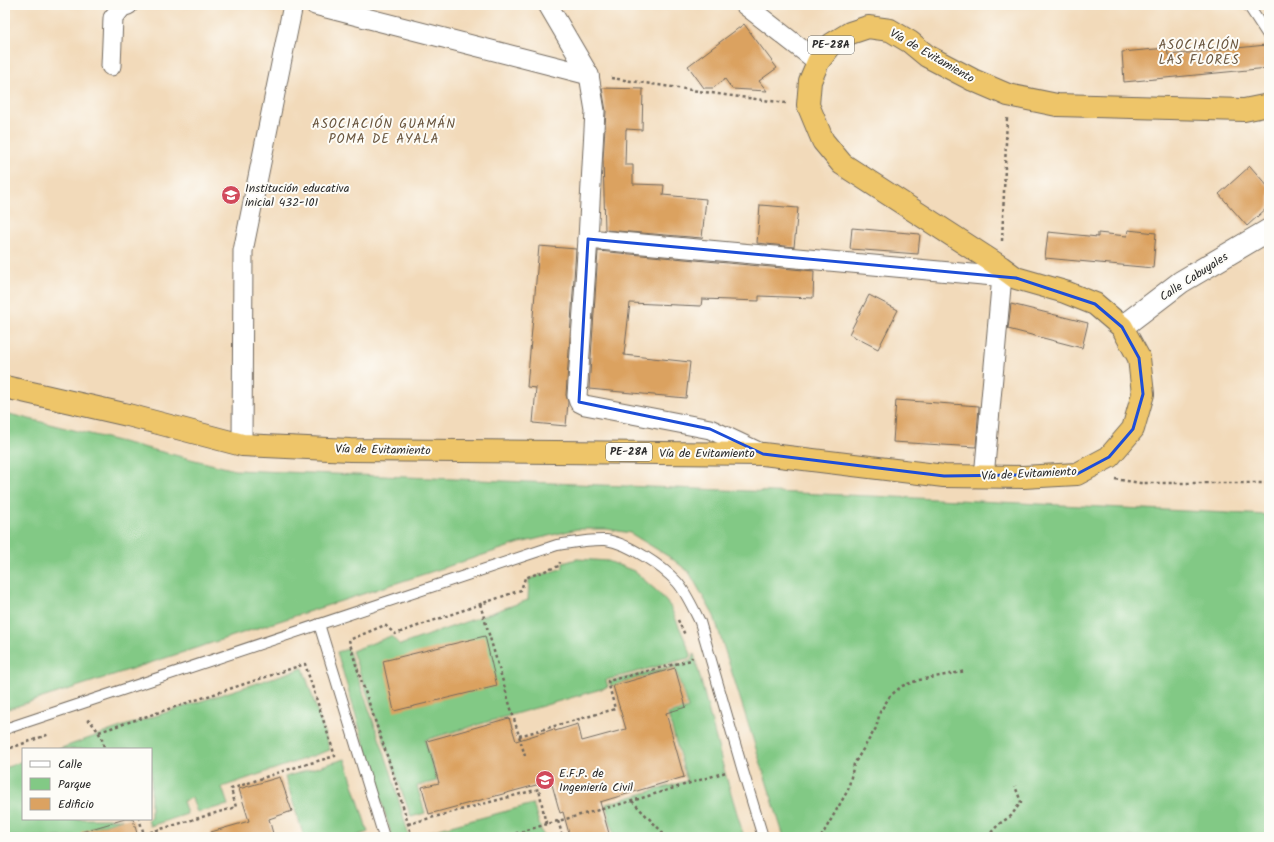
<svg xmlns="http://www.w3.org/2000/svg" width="1274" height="842" viewBox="0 0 1274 842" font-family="Kalam,sans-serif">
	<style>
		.green { fill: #82c985; stroke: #567a58 }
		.building { fill: #dba261 }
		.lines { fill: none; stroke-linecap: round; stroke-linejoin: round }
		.service-casing { stroke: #71685d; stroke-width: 12 }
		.minor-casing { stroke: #71685d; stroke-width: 21 }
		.tertiary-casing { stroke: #71685d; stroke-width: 24 }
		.trunk-casing { stroke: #71685d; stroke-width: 24 }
		.path { stroke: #71685d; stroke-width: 2.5; stroke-dasharray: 3 3; stroke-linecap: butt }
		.service { stroke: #fff; stroke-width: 10 }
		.minor { stroke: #fff; stroke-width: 19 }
		.tertiary { stroke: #fff; stroke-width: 22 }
		.trunk { stroke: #eec569; stroke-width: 22 }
		.marked { fill: none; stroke: #1d4ed8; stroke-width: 3; stroke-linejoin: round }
		.labels { text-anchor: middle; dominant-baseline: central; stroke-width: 4; stroke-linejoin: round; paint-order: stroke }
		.shield { fill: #fdfcf7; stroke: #6a6a68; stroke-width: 1 }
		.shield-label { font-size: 11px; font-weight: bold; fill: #2b2b2b }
		.street-label { font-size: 12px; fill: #2b2b2b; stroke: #fdfcf7 }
		.poi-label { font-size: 12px; fill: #2b2b2b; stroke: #fdfcf7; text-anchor: start }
		.neighbourhood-label { font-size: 13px; letter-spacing: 1px; fill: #69553e; stroke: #fdfcf7 }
	</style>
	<rect width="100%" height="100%" fill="#fdfcf7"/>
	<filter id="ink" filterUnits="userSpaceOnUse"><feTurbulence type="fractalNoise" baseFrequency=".025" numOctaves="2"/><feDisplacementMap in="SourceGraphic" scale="8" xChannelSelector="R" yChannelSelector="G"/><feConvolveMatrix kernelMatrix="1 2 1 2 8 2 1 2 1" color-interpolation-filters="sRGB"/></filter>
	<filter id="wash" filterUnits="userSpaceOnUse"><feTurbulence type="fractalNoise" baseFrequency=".012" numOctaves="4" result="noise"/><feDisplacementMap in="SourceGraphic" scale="16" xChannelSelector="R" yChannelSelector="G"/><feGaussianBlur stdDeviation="0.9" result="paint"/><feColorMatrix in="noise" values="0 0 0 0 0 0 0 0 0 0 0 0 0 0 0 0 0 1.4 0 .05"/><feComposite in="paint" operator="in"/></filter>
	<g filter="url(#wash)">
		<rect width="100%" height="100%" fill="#f2daba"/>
		<!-- green -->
		<g class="green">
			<path d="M5,413L235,470L894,497L1269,515V837H784L714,616L689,572L671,558L630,533L607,529H577L520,543L5,710Z"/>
			<path d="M577,559L608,561L634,571L659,593L670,606L691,654L689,658L606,680L608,687L425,740L437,781L417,786L425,813L411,817L352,651L391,636L400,645L528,600L529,579L563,568V563Z"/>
			<path d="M348,649L391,772L409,837H392L337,652Z"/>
			<path d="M694,654L723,766L744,837H614L606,804L687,781L668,714L688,708L675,667L611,686L609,682L691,661Z"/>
			<path d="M303,668L330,750L222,787L228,805L197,812L192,798L183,801L187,814L150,826L148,819H151V749H59L115,729Z"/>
			<path d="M345,759L368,832L354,837H304L285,777Z"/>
			<path d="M23,761V819H122L87,830L89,837H5V768Z"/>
			<path d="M533,804L542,833L546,837L413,836Z"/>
		</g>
		<g id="blocks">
			<!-- building -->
			<g class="building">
				<path d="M744,24L777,68L759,81L767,91L732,89L725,79L713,88H704L688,66Z"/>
				<path d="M1266,45L1268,68L1124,82L1122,52L1167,48L1168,55Z"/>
				<path d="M602,88L643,89L642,130L626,129L625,165H633V184L664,185L663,195L706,199L702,238L605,230L603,159L606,111Z"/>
				<path d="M1250,166L1269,188V206L1247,226L1219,194Z"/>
				<path d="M760,205L798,208L794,247L757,243Z"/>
				<path d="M852,228L920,234L918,254L850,249Z"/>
				<path d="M1128,230L1156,233L1153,268L1045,258L1048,232L1098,237V233L1127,236Z"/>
				<path d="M539,246L576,249L566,395L568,402L566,426L533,423L536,388L527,387Z"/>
				<path d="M598,251L814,271L813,298L759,296V301L702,299L701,306L630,303L624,355L690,362L686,398L589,389Z"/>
				<path d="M869,295L898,310L878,349L849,334Z"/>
				<path d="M1011,304L1088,323L1082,348L1008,329Z"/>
				<path d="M896,400L979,406L976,447L893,442Z"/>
				<path d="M485,636L497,686L394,711L383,661Z"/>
				<path d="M675,668L686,707L666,713L684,777L600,802L610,837H570L563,812L560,813L551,781L429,814L422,787L439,783L427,741L509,718L516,741L554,729L555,731L578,724L582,741L626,729L613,686Z"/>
				<path d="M280,777L292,811L269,819L274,837H212L211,832L249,821L239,789Z"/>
				<path d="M125,819H133L138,837H81V832Z"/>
			</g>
		</g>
	</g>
	<g filter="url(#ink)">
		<use href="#blocks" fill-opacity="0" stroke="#71685d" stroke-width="1"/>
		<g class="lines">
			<defs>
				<g id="service">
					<path d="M1248,5L1269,37"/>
					<path d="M319,624L384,837"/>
					<path d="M5,729L557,545C572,543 590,539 606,540C628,543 662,566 677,582C686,592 694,610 700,622L742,768L763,837"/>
				</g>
				<g id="minor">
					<path d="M315,5L589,75"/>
					<path d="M548,5L589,75L595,111L588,239L577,396L579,402L585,405L710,429L763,454"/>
					<path d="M745,5L818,62"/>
					<path d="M111,66L113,18L122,7L128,5"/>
					<path d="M588,239L1016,278"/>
					<path d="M242,445L243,251L293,5"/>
					<path d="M984,477L1002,276"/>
				</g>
				<path id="tertiary" d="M1122,327L1181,282L1269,230"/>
				<path id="trunk" d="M5,387L128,415L242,445L350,450L763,454L944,476L1023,477L1077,474L1109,457L1133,429L1143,394L1139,358L1122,327L1095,304L1065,292L1016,278L1001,267L842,164L823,141L808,105L810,81L818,62L832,44L850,33L868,27L890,30L910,42L927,56L973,80L1008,95L1057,105L1244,110L1269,105"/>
			</defs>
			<!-- service casing -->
			<use href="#service" class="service-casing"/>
			<!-- minor casing -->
			<use href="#minor" class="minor-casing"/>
			<!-- tertiary casing -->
			<use href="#tertiary" class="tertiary-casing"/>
			<!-- trunk casing -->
			<use href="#trunk" class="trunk-casing"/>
			<!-- path -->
			<g class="path">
				<path d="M611,78L725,95L786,103"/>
				<path d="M1002,241L1007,118"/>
				<path d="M1115,479L1140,483H1269"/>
				<path d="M480,604L525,756"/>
				<path d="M678,620L685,635"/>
				<path d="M87,721L89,720C97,729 103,737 104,749"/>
				<path d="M99,732L305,664L335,756L283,771L231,789L236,807L144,834L139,819"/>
				<path d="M519,736L615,709L608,681L691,660L692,657"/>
				<path d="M5,750L50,734"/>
				<path d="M632,801L667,837"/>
				<path d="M558,821L563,837"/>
				<path d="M408,824L539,789L545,820L547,824L632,801L726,772"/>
				<path d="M412,837L393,773L356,665L349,640L385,625L395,634L521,590L525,578L559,566L560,562"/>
				<path d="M504,837L547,824"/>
				<path d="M821,837L848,790L854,764L876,728L880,712L890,696L902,686L919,680L966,671"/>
				<path d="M987,837L999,824L1011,816L1021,802L1015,786"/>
			</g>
			<!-- service -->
			<use href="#service" class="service"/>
			<!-- minor -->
			<use href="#minor" class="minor"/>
			<!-- tertiary -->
			<use href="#tertiary" class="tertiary"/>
			<!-- trunk -->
			<use href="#trunk" class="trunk"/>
		</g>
	</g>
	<!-- marked area -->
	<path class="marked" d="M588,239L1016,278L1095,304L1122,327L1139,358L1143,394L1133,429L1109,457L1077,474L944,476L763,454L710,429L579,402Z"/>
	<!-- icons -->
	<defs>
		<symbol id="school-disc" viewBox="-11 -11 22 22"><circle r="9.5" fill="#d1495b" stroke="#fdfcf7"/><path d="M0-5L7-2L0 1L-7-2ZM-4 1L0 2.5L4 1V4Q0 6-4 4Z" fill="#fff"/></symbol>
	</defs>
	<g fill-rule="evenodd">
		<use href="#school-disc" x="220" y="184" width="22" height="22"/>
		<use href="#school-disc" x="534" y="769" width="22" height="22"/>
	</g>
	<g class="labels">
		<!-- shield labels -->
		<g class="shield">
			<rect x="808" y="36" width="46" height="18" rx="3"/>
			<rect x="606" y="443" width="46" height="18" rx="3"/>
		</g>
		<g class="shield-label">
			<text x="831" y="45">PE-28A</text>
			<text x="629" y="452">PE-28A</text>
		</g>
		<!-- street labels -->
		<g class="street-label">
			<text transform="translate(932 56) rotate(30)">Vía de Evitamiento</text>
			<text transform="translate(1194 277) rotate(-33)">Calle Cabuyales</text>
			<text transform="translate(383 450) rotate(1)">Vía de Evitamiento</text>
			<text x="707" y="453">Vía de Evitamiento</text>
			<text transform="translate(1029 474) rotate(-3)">Vía de Evitamiento</text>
		</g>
		<!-- poi labels -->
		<g class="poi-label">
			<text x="245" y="188">Institución educativa<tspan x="245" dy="14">inicial 432-101</tspan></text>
			<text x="559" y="773">E.F.P. de<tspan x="559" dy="14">Ingeniería Civil</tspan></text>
		</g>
		<!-- neighbourhood labels -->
		<g class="neighbourhood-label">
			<text x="1199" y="45">ASOCIACIÓN<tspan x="1199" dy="15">LAS FLORES</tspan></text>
			<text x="384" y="124">ASOCIACIÓN GUAMÁN<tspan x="384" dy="15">POMA DE AYALA</tspan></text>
		</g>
	</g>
	<!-- margin -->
	<rect width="1274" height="842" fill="none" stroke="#fdfcf7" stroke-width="20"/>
	<!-- legend -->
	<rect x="22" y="748" width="130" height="72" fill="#fdfcf7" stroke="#a9a8a5"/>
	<rect x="30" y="761" width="20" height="6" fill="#ffffff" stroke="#a9a8a5"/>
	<text x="58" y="768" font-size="12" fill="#2b2b2b">Calle</text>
	<rect x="30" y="778" width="20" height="12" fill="#82c985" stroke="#a9a8a5"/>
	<text x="58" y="788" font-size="12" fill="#2b2b2b">Parque</text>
	<rect x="30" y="798" width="20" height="12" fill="#dba261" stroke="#a9a8a5"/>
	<text x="58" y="808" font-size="12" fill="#2b2b2b">Edificio</text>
</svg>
